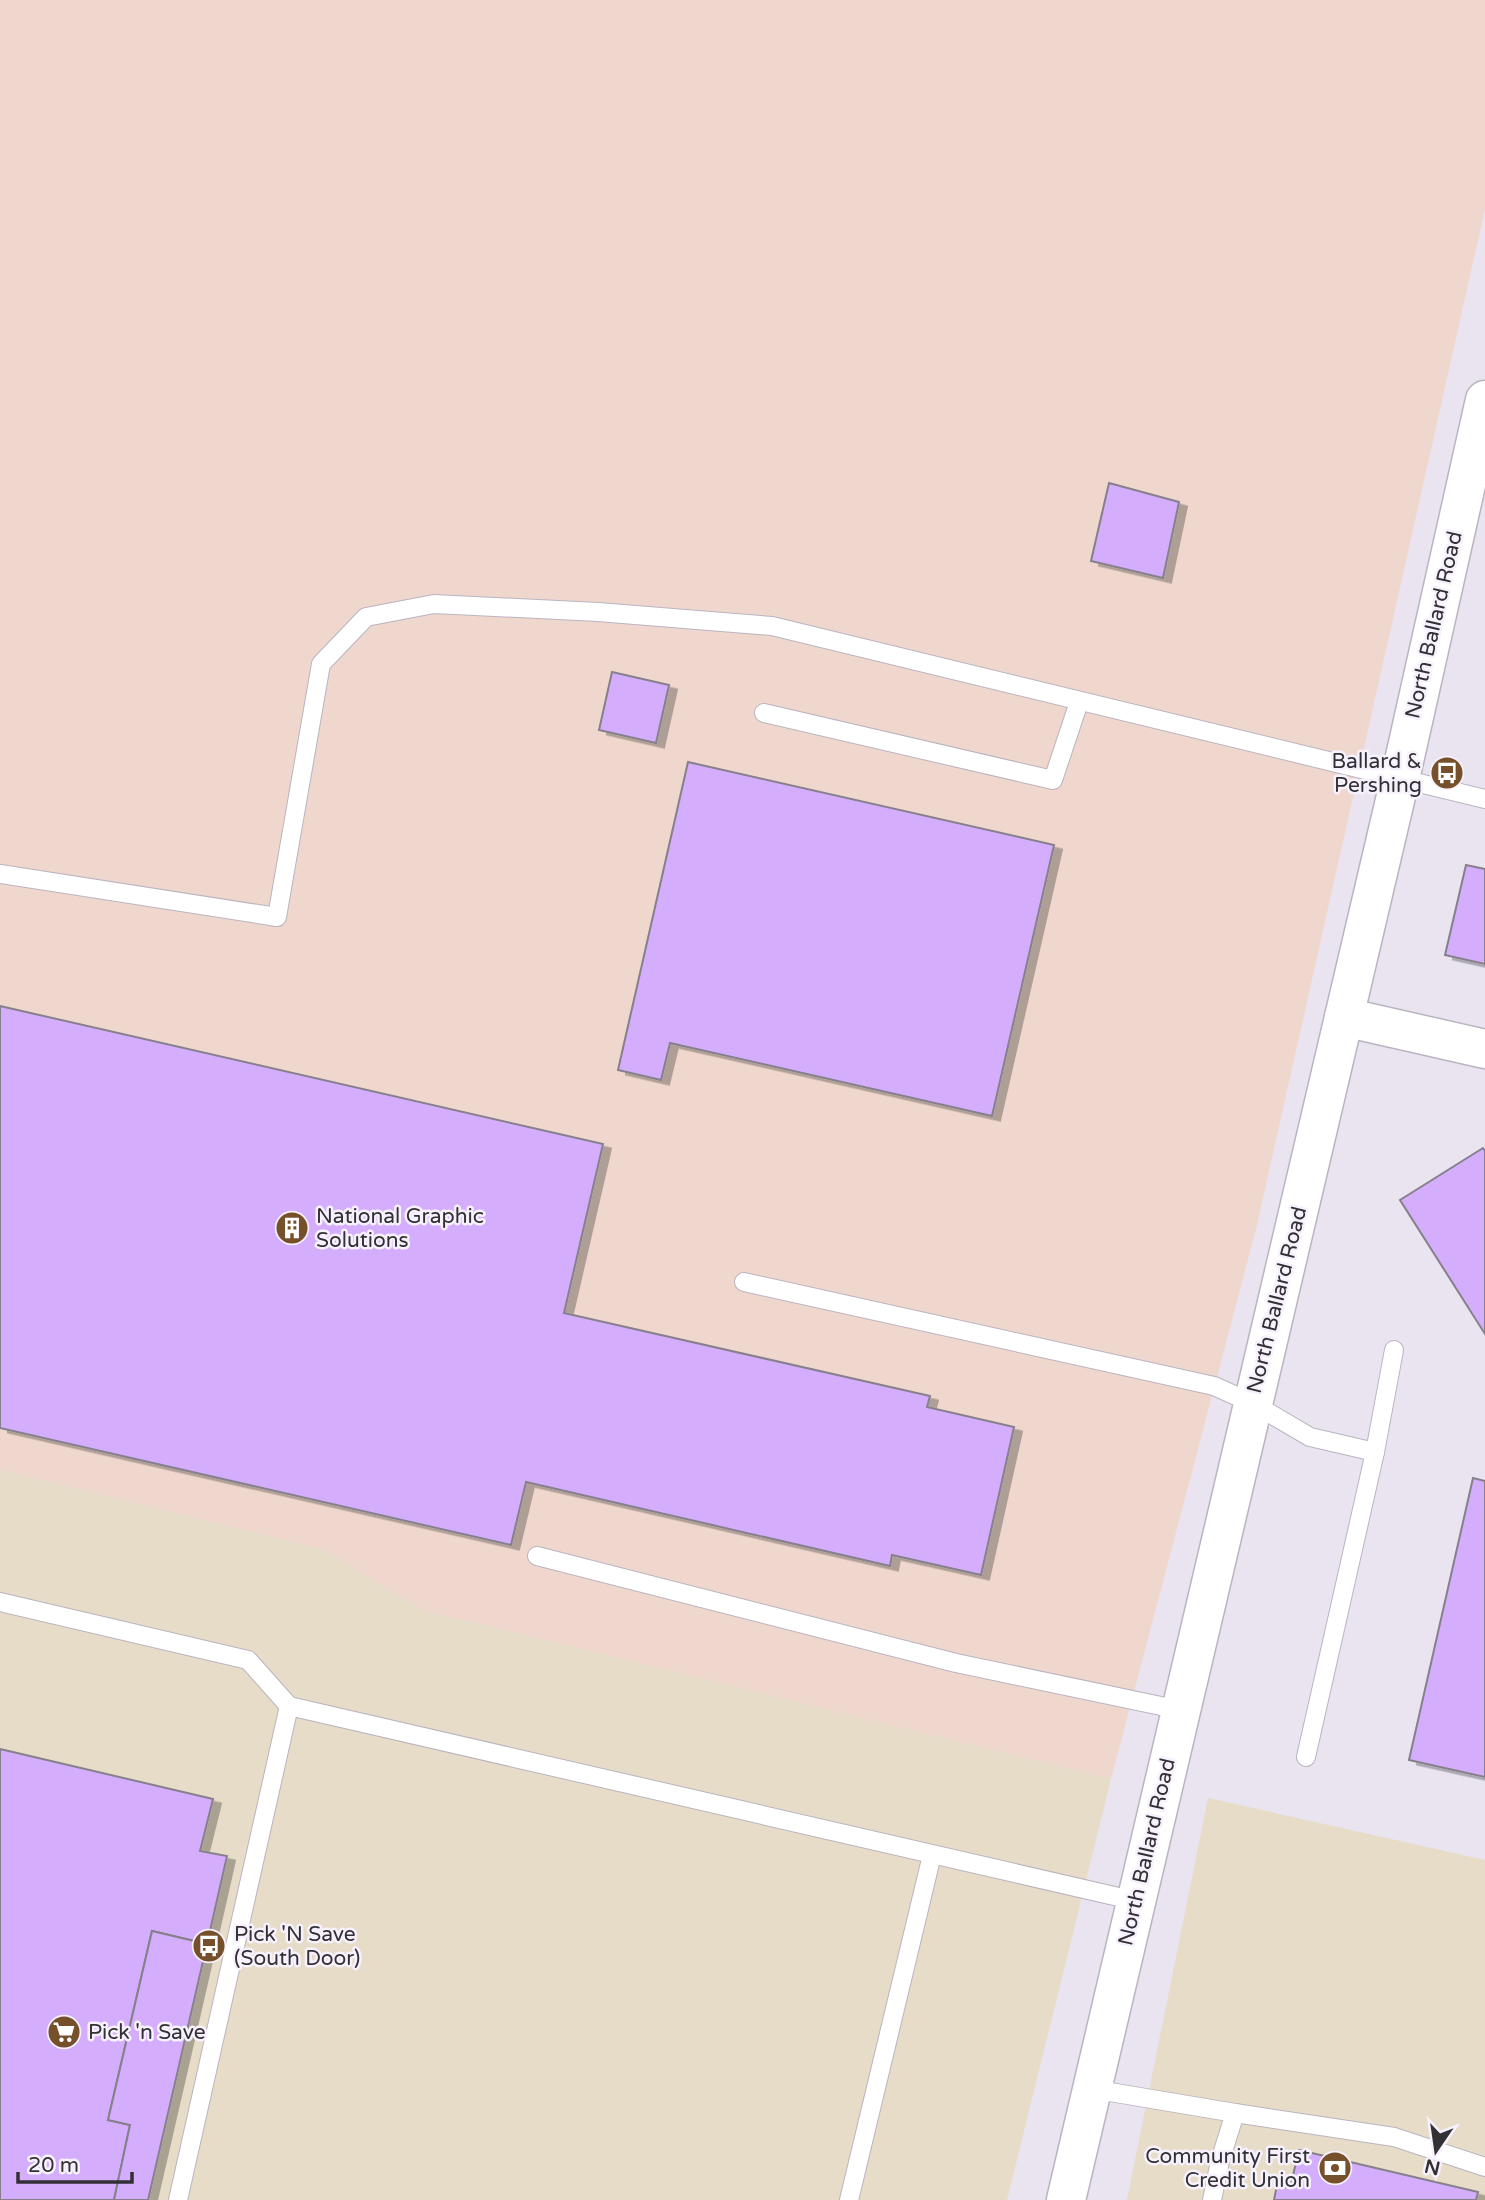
<svg xmlns="http://www.w3.org/2000/svg" width="1485" height="2200" viewBox="0 0 1485 2200" font-family="'Varela Round',sans-serif">
	<style>
		.commercial { fill: #e6dcc7 }
		.industrial { fill: #efd7cd }
		.building { fill: #d4aefc; stroke: #85808b; stroke-width: 2; filter: url(#shadow) }
		.lines { fill: none; stroke-linecap: round; stroke-linejoin: round }
		.lane-casing { stroke: #bab4c0; stroke-width: 20 }
		.secondary-casing { stroke: #bab4c0; stroke-width: 41 }
		.lane { stroke: #fff; stroke-width: 18 }
		.secondary { stroke: #fff; stroke-width: 38 }
		.labels { text-anchor: middle; dominant-baseline: central; stroke-width: 5; stroke-linejoin: round; paint-order: stroke }
		.street-label { font-size: 21px; fill: #323034; stroke: #f7f1fe }
		.poi-label { font-size: 21px; fill: #323034; stroke: #f7f1fe; text-anchor: start }
	</style>
	<defs>
		<filter id="shadow"><feDropShadow dx="8" dy="4.5" stdDeviation="0" flood-color="#0004"/></filter>
	</defs>
	<rect width="100%" height="100%" fill="#e9e4f0"/>
	<!-- commercial -->
	<g class="commercial">
		<path d="M0,1470L323,1549L422,1610L1111,1779L1007,2200H0Z"/>
		<path d="M1208,1798L1485,1860V2200H1127Z"/>
	</g>
	<!-- industrial -->
	<path class="industrial" d="M0,0H1485V209L1256,1229L1111,1779L422,1610L323,1549L0,1470Z"/>
	<!-- building -->
	<g class="building">
		<path d="M1109,483L1179,502L1163,578L1091,561Z"/>
		<path d="M612,672L669,685L656,743L599,730Z"/>
		<path d="M688,762L1054,845L992,1116L670,1043L661,1080L618,1070Z"/>
		<path d="M1466,865L1485,869V964L1445,955Z"/>
		<path d="M0,1006L603,1144L564,1313L930,1396L927,1407L1014,1427L981,1575L892,1555L890,1566L526,1482L511,1545L0,1428Z"/>
		<path d="M1483,1148L1485,1151V1334L1400,1200Z"/>
		<path d="M1473,1478L1485,1481V1777L1409,1760Z"/>
		<path d="M0,1749L213,1799L200,1851L227,1856L207,1944L152,1931L108,2120L130,2125L114,2200H0Z"/>
		<path d="M152,1931L207,1944L148,2200H114L130,2125L108,2120Z"/>
		<path d="M1299,2150L1478,2192L1476,2200H1274L1277,2185L1290,2188Z"/>
	</g>
	<g class="lines">
		<defs>
			<g id="lane">
				<path d="M764,713L1053,780L1079,702"/>
				<path d="M0,874L277,917L321,664L366,617L434,604L598,612L772,626L1485,799"/>
				<path d="M744,1282L1214,1386L1252,1403L1310,1437L1375,1452L1306,1757"/>
				<path d="M1375,1452L1394,1350"/>
				<path d="M537,1556L956,1663L1180,1710"/>
				<path d="M0,1602L248,1660L289,1706"/>
				<path d="M1092,2089L1235,2113L1220,2161L1212,2200"/>
				<path d="M1235,2113L1394,2137L1485,2167"/>
				<path d="M178,2200L289,1706L1136,1901"/>
				<path d="M849,2200L932,1855"/>
			</g>
			<g id="secondary">
				<path d="M1344,1017L1485,1049"/>
				<path d="M1066,2200L1400,779L1485,400"/>
			</g>
		</defs>
		<!-- lane casing -->
		<use href="#lane" class="lane-casing"/>
		<!-- secondary casing -->
		<use href="#secondary" class="secondary-casing"/>
		<!-- lane -->
		<use href="#lane" class="lane"/>
		<!-- secondary -->
		<use href="#secondary" class="secondary"/>
	</g>
	<!-- icons -->
	<defs>
		<symbol id="bus-disc" viewBox="-11 -11 22 22"><circle r="9.5" fill="#75502b" stroke="#f7f1fe"/><path d="M-5-6H5V4H4V6H2V4H-2V6H-4V4H-5ZM-3.5-4V0h7V-4ZM-3.5 1.2v1.5H-2V1.2ZM2 1.2v1.5H3.5V1.2Z" fill="#fff"/></symbol>
		<symbol id="building-disc" viewBox="-11 -11 22 22"><circle r="9.5" fill="#75502b" stroke="#f7f1fe"/><path d="M-4-6H4V6H1V3H-1V6H-4ZM-2.5-4.3h1.7v1.8h-1.7ZM.8-4.3h1.7v1.8H.8ZM-2.5-1h1.7V.8h-1.7ZM.8-1h1.7V.8H.8Z" fill="#fff"/></symbol>
		<symbol id="supermarket-disc" viewBox="-11 -11 22 22"><circle r="9.5" fill="#75502b" stroke="#f7f1fe"/><path d="M-6-5.5h2.5l.6 2H6L4.5 2H-2.5L-4.4-4H-6ZM-1.5 3.2a1.3 1.3 0 1 0 .1 0ZM3 3.2a1.3 1.3 0 1 0 .1 0Z" fill="#fff"/></symbol>
		<symbol id="bank-disc" viewBox="-11 -11 22 22"><circle r="9.5" fill="#75502b" stroke="#f7f1fe"/><path d="M-6-4H6V4H-6ZM0-2.3a2.3 2.3 0 1 0 0 4.6a2.3 2.3 0 1 0 0-4.6Z" fill="#fff"/></symbol>
	</defs>
	<g fill-rule="evenodd">
		<use href="#bus-disc" x="1428" y="754" width="38" height="38"/>
		<use href="#building-disc" x="273" y="1209" width="38" height="38"/>
		<use href="#bus-disc" x="190" y="1927" width="38" height="38"/>
		<use href="#supermarket-disc" x="45" y="2013" width="38" height="38"/>
		<use href="#bank-disc" x="1316" y="2149" width="38" height="38"/>
	</g>
	<g class="labels">
		<!-- street labels -->
		<g class="street-label">
			<text transform="translate(1434 625) rotate(-77)">North Ballard Road</text>
			<text transform="translate(1277 1300) rotate(-76)">North Ballard Road</text>
			<text transform="translate(1147 1852) rotate(-77)">North Ballard Road</text>
		</g>
		<!-- poi labels -->
		<g class="poi-label">
			<text x="1422" y="761" text-anchor="end">Ballard &amp;<tspan x="1422" dy="24">Pershing</tspan></text>
			<text x="316" y="1216">National Graphic<tspan x="316" dy="24">Solutions</tspan></text>
			<text x="234" y="1934">Pick 'N Save<tspan x="234" dy="24">(South Door)</tspan></text>
			<text x="88" y="2032">Pick 'n Save</text>
			<text x="1310" y="2156" text-anchor="end">Community First<tspan x="1310" dy="24">Credit Union</tspan></text>
		</g>
	</g>
	<!-- north arrow -->
	<g transform="translate(1436 2151) rotate(193)" stroke="#f7f1fe" stroke-width="5" paint-order="stroke">
	<path d="M0-5L12 26L0 18L-12 26Z" fill="#323034"/>
	<text y="-10" font-size="19" font-weight="bold" text-anchor="middle" fill="#323034">N</text>
	</g>
	<!-- scale -->
	<path d="M18 2172v10h114v-10" fill="none" stroke="#323034" stroke-width="3.5"/>
	<text x="28" y="2172" font-size="21" fill="#323034" stroke="#f7f1fe" stroke-width="5" paint-order="stroke">20 m</text>
</svg>
